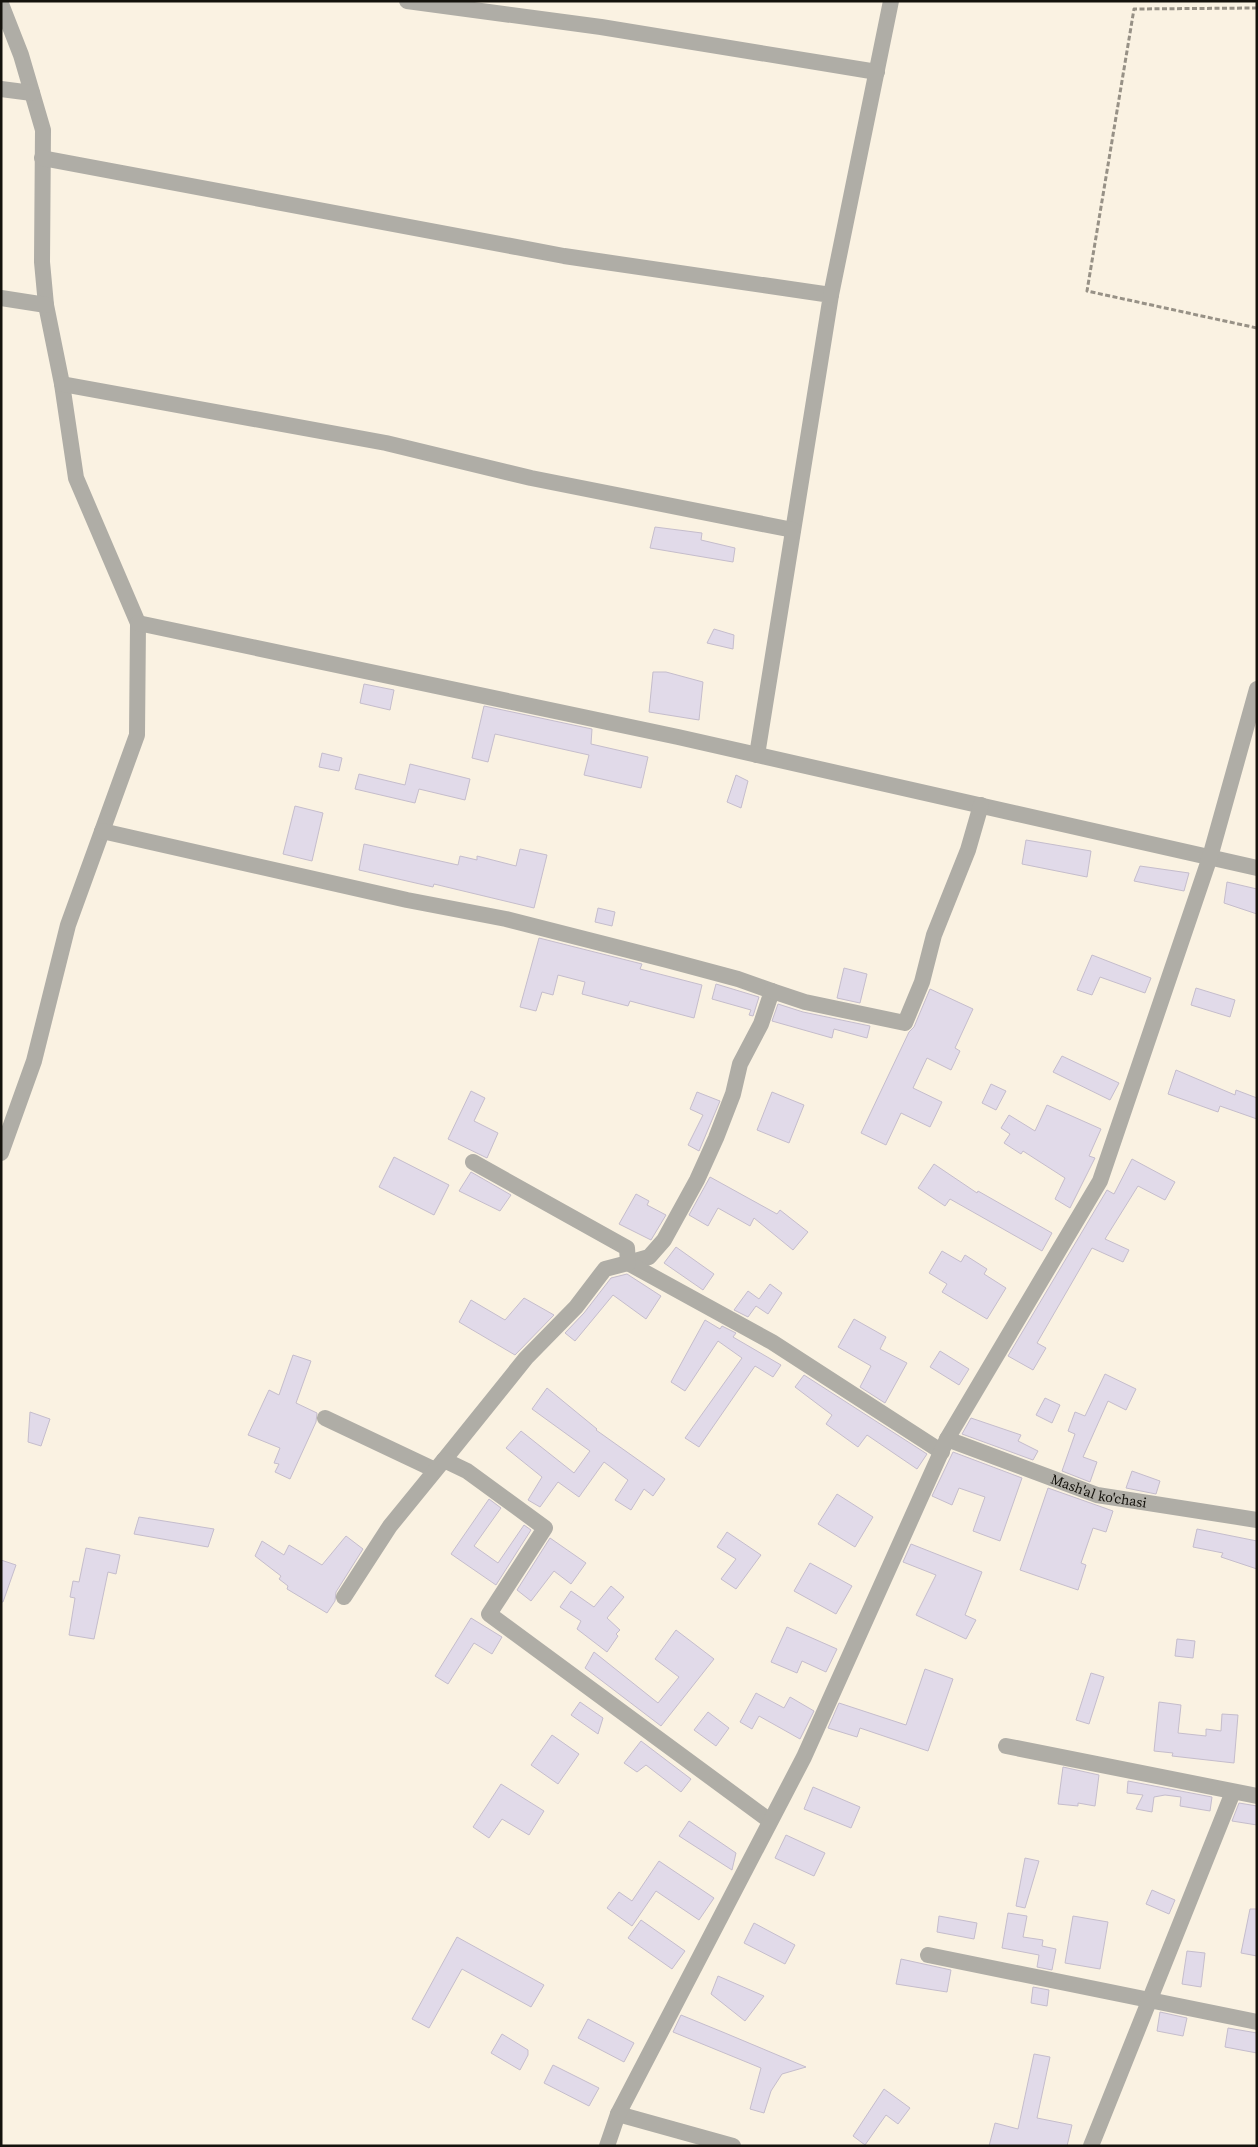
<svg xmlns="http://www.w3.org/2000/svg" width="1258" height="2147" viewBox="0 0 1258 2147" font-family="'Source Serif 4',serif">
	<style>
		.building { fill: #e1dae9; stroke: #c5bdcc }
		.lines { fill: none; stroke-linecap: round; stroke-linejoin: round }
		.path { stroke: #979186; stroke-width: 3; stroke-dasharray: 5 2.5; stroke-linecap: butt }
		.minor { stroke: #afada6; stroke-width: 16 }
		.labels { text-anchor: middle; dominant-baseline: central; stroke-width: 4.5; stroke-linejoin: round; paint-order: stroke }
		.street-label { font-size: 14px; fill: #14120c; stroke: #faf2e2 }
	</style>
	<rect width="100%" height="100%" fill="#faf2e2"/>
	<!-- building -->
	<g class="building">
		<path d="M655,527L702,533L701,540L735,548L733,562L650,548Z"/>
		<path d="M714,629L734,635L733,649L707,643Z"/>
		<path d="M653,672H666L703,682L699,720L649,712Z"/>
		<path d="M364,684L394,690L390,710L360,703Z"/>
		<path d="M484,706L592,729L591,744L648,757L641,788L584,775L589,755L495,734L488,762L472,758Z"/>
		<path d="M322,753L342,758L339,771L319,767Z"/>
		<path d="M410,764L470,779L465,800L419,789L415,803L355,789L359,774L405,785Z"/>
		<path d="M736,775L748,781L741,808L727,802Z"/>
		<path d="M295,806L323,813L312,861L283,854Z"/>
		<path d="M1026,840L1091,851L1087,877L1022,864Z"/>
		<path d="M364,844L458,865L460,856L477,860V856L516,866L520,849L547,855L534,908L434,884L433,887L359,870Z"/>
		<path d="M1140,866L1189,873L1184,891L1134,881Z"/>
		<path d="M1227,882L1257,889V914L1224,903Z"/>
		<path d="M598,908L615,912L612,926L595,922Z"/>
		<path d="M539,938L642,964L640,969L702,985L694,1018L630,1001L628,1006L582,994L585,982L558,975L553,995L542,992L536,1011L520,1007Z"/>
		<path d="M1092,955L1151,978L1145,993L1100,977L1092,995L1077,990Z"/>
		<path d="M844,968L867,974L860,1003L837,998Z"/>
		<path d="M716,984L759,997L753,1016L749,1015L751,1010L712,999Z"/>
		<path d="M1196,988L1235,1000L1230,1017L1191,1005Z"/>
		<path d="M930,989L973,1009L955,1048L960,1051L951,1070L927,1058L913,1088L942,1102L930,1127L901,1113L886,1145L861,1133L909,1032L914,1027Z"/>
		<path d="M778,1004L803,1012L870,1026L867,1038L834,1029L832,1038L772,1021Z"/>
		<path d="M1062,1056L1119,1083L1110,1100L1053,1072Z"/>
		<path d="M1176,1070L1235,1095L1236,1090L1257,1098V1119L1220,1106L1218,1112L1168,1094Z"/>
		<path d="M991,1084L1006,1091L996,1110L982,1103Z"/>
		<path d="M471,1091L485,1098L474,1121L498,1133L487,1158L448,1139Z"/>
		<path d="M697,1092L720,1101L699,1151L688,1145L703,1115L690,1109Z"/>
		<path d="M772,1092L804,1105L789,1143L757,1130Z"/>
		<path d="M1047,1105L1101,1129L1089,1156L1095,1158L1070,1208L1055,1199L1065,1178L1023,1151L1021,1154L1004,1143L1010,1134L1001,1128L1009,1115L1035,1131Z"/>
		<path d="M394,1157L449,1185L434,1215L379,1187Z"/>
		<path d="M1132,1159L1175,1182L1165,1200L1138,1186L1105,1239L1129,1250L1123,1262L1092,1248L1037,1343L1046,1348L1033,1370L1008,1356L1107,1190L1114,1194Z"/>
		<path d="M934,1164L977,1193L978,1191L1052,1233L1042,1251L950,1199L945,1206L918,1188Z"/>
		<path d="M471,1172L511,1195L500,1211L459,1191Z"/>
		<path d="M710,1177L777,1214L780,1210L808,1232L793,1250L754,1218L750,1226L718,1208L708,1226L689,1215Z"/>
		<path d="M636,1194L649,1201L647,1205L666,1215L651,1240L619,1224Z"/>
		<path d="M676,1247L714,1274L703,1290L664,1263Z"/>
		<path d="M942,1251L961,1262L965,1255L987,1269L984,1274L1006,1288L987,1319L942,1292L947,1284L929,1273Z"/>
		<path d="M627,1274L661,1296L646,1319L613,1295L575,1341L565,1333L584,1313L611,1278Z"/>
		<path d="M770,1284L782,1293L768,1314L756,1306L748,1317L734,1310L748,1291L759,1299Z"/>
		<path d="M524,1298L554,1315L515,1355L459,1322L471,1300L505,1320Z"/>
		<path d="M854,1319L886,1337L880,1349L907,1363L885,1403L860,1387L871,1366L838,1347Z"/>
		<path d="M705,1320L720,1329L722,1326L736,1333L733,1337L781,1365L773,1377L755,1366L699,1447L685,1438L742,1358L718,1341L685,1391L671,1382Z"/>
		<path d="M940,1351L969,1369L959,1385L930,1367Z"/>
		<path d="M293,1355L311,1361L296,1403L317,1413L316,1422L290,1479L275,1472L279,1464L274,1463L280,1448L248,1435L269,1390L279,1395Z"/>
		<path d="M1105,1374L1136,1389L1126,1410L1108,1401L1083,1457L1097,1462L1090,1482L1062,1471L1075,1434L1068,1431L1075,1412L1085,1416Z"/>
		<path d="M804,1375L927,1454L917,1469L867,1435L858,1447L826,1424L832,1415L795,1387Z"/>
		<path d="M547,1388L597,1429L596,1430L665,1479L653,1496L644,1489L631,1510L615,1500L628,1480L604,1462L579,1497L558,1482L540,1507L528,1500L542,1477L506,1448L521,1431L574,1473L590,1451L532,1409Z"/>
		<path d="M1045,1398L1060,1405L1052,1423L1036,1415Z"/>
		<path d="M30,1412L50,1419L41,1446L28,1442Z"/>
		<path d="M971,1418L1021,1435L1018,1441L1038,1451L1033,1460L962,1434Z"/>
		<path d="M953,1452L1022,1478L1000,1541L973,1531L985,1497L959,1488L952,1505L932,1496Z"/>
		<path d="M1132,1471L1160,1481L1156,1494L1126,1488Z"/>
		<path d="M1048,1488L1113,1511L1106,1532L1093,1528L1081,1563L1086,1565L1078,1590L1020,1570Z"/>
		<path d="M837,1494L873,1517L855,1547L818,1524Z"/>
		<path d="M489,1499L501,1508L474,1546L498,1563L524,1525L531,1530L496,1585L451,1554Z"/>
		<path d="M139,1517L214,1529L208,1547L134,1534Z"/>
		<path d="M1197,1529L1257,1541V1569L1221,1557L1223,1553L1193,1547Z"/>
		<path d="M727,1532L761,1555L736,1589L721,1579L736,1559L717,1547Z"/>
		<path d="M346,1536L363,1549L336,1592L335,1601L327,1613L287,1589L288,1586L279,1579L281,1576L255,1556L262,1541L284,1555L289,1545L322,1565Z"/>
		<path d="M550,1538L586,1563L571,1584L554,1571L531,1601L517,1590Z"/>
		<path d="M911,1544L982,1572L965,1615L976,1620L966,1639L916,1615L936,1575L903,1562Z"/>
		<path d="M86,1548L120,1555L116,1574L108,1572L94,1639L69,1635L75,1598L70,1597L73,1581L79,1582Z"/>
		<path d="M1,1560L16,1565L3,1602H1Z"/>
		<path d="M810,1563L852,1586L836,1614L794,1591Z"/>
		<path d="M611,1586L624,1597L607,1618L620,1630L616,1634L618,1636L607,1652L577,1629L581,1621L560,1607L571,1591L594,1607Z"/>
		<path d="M471,1618L502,1637L492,1654L474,1643L448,1684L435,1676Z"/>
		<path d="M787,1627L837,1649L826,1672L802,1661L797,1673L771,1662Z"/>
		<path d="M676,1630L714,1659L661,1726L585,1668L594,1652L658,1703L679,1677L655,1659Z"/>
		<path d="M1177,1639L1195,1641L1193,1658L1175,1656Z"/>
		<path d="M925,1669L953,1679L928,1751L860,1728L857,1737L828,1728L839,1703L906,1725Z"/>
		<path d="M1091,1673L1104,1677L1089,1724L1076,1720Z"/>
		<path d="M756,1693L784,1708L790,1697L814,1711L800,1739L759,1716L752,1729L740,1722Z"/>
		<path d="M580,1702L603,1718L598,1734L571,1715Z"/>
		<path d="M1159,1702L1181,1705L1178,1733L1206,1736V1729L1221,1731L1222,1714L1238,1715L1234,1763L1172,1756L1173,1753L1154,1751Z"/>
		<path d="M708,1712L729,1728L716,1746L694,1730Z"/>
		<path d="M552,1735L579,1754L558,1784L531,1765Z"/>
		<path d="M641,1741L691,1779L681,1792L646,1765L637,1772L624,1763Z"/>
		<path d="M1063,1767L1099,1775L1095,1806L1078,1803V1806L1058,1804Z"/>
		<path d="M1128,1781L1212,1797L1210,1811L1180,1806L1181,1797L1165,1795L1154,1797L1152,1812L1136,1809L1143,1795L1127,1793Z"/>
		<path d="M501,1784L544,1811L529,1835L502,1819L489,1838L473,1827Z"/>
		<path d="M813,1787L860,1807L851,1828L804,1809Z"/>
		<path d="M1239,1803L1257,1806V1825L1232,1821Z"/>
		<path d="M689,1821L736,1853L732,1870L679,1836Z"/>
		<path d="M786,1835L825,1853L814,1876L775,1858Z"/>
		<path d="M1025,1858L1039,1861L1025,1908L1016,1906Z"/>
		<path d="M659,1861L714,1898L699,1920L656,1891L632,1926L607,1908L619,1892L632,1901Z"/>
		<path d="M1152,1890L1175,1900L1169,1914L1146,1904Z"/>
		<path d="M1250,1909H1257V1956L1241,1953Z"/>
		<path d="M1008,1913L1027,1916L1023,1937L1043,1940L1042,1946L1056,1949L1052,1970L1037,1967L1039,1955L1002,1948Z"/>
		<path d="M939,1916L977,1923L974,1939L937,1932Z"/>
		<path d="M1073,1916L1108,1922L1100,1969L1065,1963Z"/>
		<path d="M641,1920L685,1951L672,1969L628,1938Z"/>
		<path d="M754,1923L795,1945L785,1964L744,1943Z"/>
		<path d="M457,1937L544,1985L531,2007L462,1969L429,2028L412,2019Z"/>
		<path d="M1187,1951L1205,1953L1201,1987L1182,1984Z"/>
		<path d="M901,1959L951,1970L947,1992L896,1984Z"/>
		<path d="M718,1976L764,1996L745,2021L711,1994Z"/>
		<path d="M1033,1987L1049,1990L1047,2006L1031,2003Z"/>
		<path d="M1160,2012L1187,2018L1183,2036L1157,2031Z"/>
		<path d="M681,2015L725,2033L806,2067L782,2074L771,2091L764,2113L750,2109L761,2068L673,2032Z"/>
		<path d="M588,2019L634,2043L624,2062L578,2038Z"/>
		<path d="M1228,2028L1257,2033V2053L1225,2047Z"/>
		<path d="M502,2034L528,2050V2055L520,2070L491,2053Z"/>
		<path d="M1034,2054L1050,2057L1037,2118L1072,2125L1067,2146H989L995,2123L1018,2129Z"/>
		<path d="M553,2065L599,2088L589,2106L544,2083Z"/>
		<path d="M884,2089L910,2108L898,2124L886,2115L865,2145L853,2136Z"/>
	</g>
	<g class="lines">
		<!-- path -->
		<path class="path" d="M1257,8L1134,9L1087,291L1257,328"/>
		<!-- minor -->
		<g class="minor">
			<path d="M407,1L601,27L877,72"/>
			<path d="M1,4L21,55L43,130L42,262L46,305L62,384L76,478L138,623L137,735L68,925L34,1061L1,1153"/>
			<path d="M1,89L32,93"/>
			<path d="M42,158L564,256L831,295L757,755"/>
			<path d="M831,295L891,1"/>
			<path d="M1,298L46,305"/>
			<path d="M62,384L386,443L531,478L793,530"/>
			<path d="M138,623L678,737L1257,868"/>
			<path d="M102,831L407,900L506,919L667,960L738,979L772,991L761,1024L740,1064L733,1094L716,1138L697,1180L664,1240L649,1257L628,1263"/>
			<path d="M772,991L805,1002L905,1023L922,982L934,935L968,850L981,805"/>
			<path d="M628,1263L772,1342L942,1452"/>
			<path d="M325,1418L435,1470"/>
			<path id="s1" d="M947,1439L1097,1495L1257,1520"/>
			<path d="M444,1460L526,1358L576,1307L605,1269L628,1263L627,1248L473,1162"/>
			<path d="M344,1597L390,1526L443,1461L444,1460L467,1471L545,1528L489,1614L770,1821"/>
			<path d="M1006,1746L1257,1796"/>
			<path d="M928,1955L1257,2022"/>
			<path d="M618,2114L733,2146"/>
			<path d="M607,2146L618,2114L804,1757L947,1439L1100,1181L1210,857L1257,689"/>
			<path d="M1091,2146L1233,1792"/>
		</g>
	</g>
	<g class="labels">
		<!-- street labels -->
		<g class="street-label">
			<text stroke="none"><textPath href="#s1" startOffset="161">Mash'al ko'chasi</textPath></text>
		</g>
	</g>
	<!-- border -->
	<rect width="1258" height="2147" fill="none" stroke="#14120c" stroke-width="5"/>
</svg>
